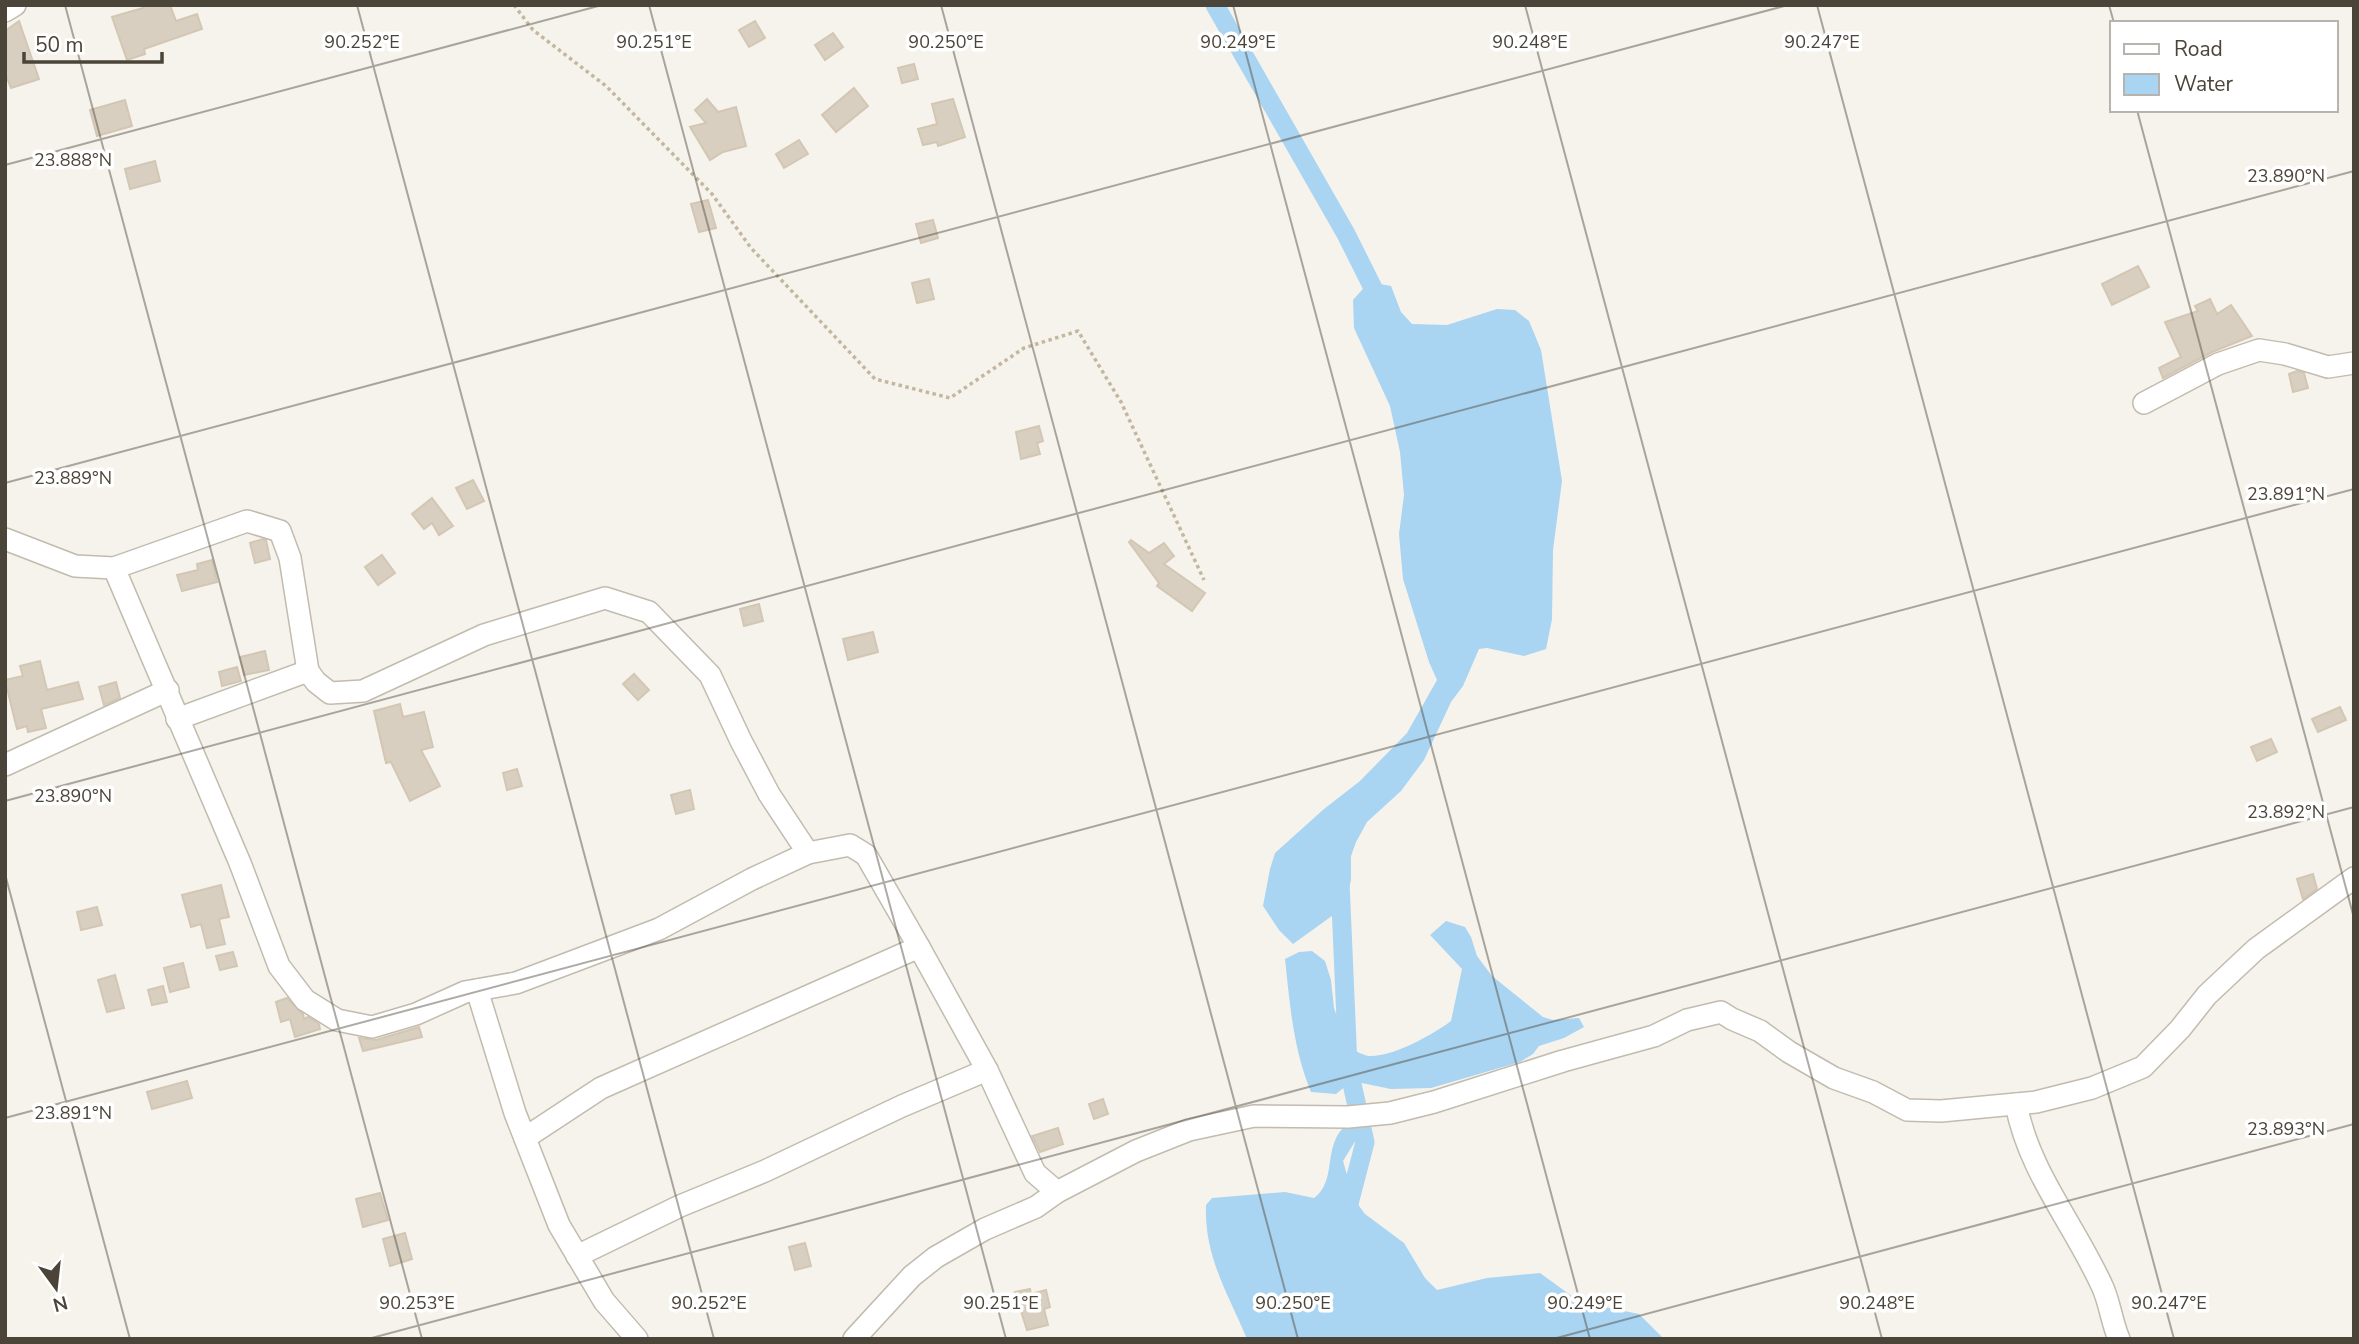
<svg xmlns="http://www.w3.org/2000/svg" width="2359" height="1344" viewBox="0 0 2359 1344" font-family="'Nunito Sans',sans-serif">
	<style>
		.water { fill: #a9d4f2 }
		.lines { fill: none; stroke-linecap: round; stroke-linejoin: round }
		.canal { stroke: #a9d4f2; stroke-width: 19 }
		.building { fill: #d8cfc1; stroke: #d3c7b4; stroke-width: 2 }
		.street-casing { stroke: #c2bbae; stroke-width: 24 }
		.path { stroke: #c4b79f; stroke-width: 3.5; stroke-dasharray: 3.5 3.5; stroke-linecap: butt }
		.street { stroke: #fff; stroke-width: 21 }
		.ticks { fill: none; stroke: #4b4439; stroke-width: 2; stroke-opacity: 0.45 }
		.ticks-label { font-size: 18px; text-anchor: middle; fill: #4b4439; stroke: #fff; stroke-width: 7; stroke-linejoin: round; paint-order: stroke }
	</style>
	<rect width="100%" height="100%" fill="#f6f3ec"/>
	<!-- water -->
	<g class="water">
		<path d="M1369,282L1391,286L1401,312L1412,324L1447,325L1497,309L1515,310L1529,321L1541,350L1562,481L1553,550L1552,619L1546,649L1524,656L1487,648L1479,649L1463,686L1451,702L1424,760L1401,791L1367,822L1356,842L1351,856V880L1347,898L1336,913L1293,944L1279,930L1263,906L1270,869L1275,853L1324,809L1360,781L1407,733L1437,680L1429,662L1403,579L1399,534L1404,495L1400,452L1390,406L1354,328L1353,300Z"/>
		<path d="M1446,921L1465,927L1471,937L1477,956L1492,976L1543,1017L1553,1020L1579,1018L1584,1027L1564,1038L1539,1046L1533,1054L1520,1062L1431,1088L1391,1089L1352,1081L1336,1094L1311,1092C1293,1048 1290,1005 1285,959L1299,952L1312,951L1325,961L1331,980L1334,1008L1348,1047C1354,1050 1362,1055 1369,1056C1393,1057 1432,1035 1451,1021L1462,969L1430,935Z"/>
		<path d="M1353,1127L1359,1135L1343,1161L1354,1199L1365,1214L1404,1243L1425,1278L1437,1290L1487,1278L1540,1273L1580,1302L1639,1314L1664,1339H1247C1228,1293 1204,1257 1206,1205L1212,1198L1285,1192L1314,1198C1337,1181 1323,1149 1343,1128Z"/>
	</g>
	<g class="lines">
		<!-- canal -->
		<g class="canal">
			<path d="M1215,5L1346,234L1381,304"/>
			<path d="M1340,882L1348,1066L1365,1142L1346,1215"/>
		</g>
	</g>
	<!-- building -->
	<g class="building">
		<path d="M143,5H170L176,21L197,14L202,29L144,49L145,54L127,60L112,17L143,8Z"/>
		<path d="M19,21L39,79L11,88L5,73V31Z"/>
		<path d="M755,21L765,38L749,47L739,30Z"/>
		<path d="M833,33L843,47L825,60L815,45Z"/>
		<path d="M914,64L918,79L902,83L898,68Z"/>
		<path d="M854,88L868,106L836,132L822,115Z"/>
		<path d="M707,99L718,112L736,107L746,146L723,152L710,160L690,127L706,123L695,110Z"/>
		<path d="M953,99L965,137L938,146L937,142L923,145L918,129L937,124L932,104Z"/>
		<path d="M125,100L132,126L97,136L90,110Z"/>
		<path d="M799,140L808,154L784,168L776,154Z"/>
		<path d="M155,161L160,181L130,189L125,169Z"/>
		<path d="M708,200L716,228L699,232L691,204Z"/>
		<path d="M933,220L938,238L921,243L916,224Z"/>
		<path d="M2138,266L2149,287L2112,305L2102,284Z"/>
		<path d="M929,279L934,299L917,303L912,283Z"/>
		<path d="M2210,299L2217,314L2231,305L2252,336L2212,352L2163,378L2159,368L2181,357L2165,322L2198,311L2195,306Z"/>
		<path d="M2297,371L2304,373L2308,388L2293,392L2289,374Z"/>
		<path d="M1039,426L1043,441L1037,443L1040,454L1021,459L1016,432Z"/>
		<path d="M473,480L484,501L467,509L456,488Z"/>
		<path d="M432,498L453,526L439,535L432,523L424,529L412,514Z"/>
		<path d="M263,539L266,540L270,559L255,563L250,543Z"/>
		<path d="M1131,540L1149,553L1164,543L1174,556L1164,564L1205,593L1192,611L1157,586L1159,583L1129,542Z"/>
		<path d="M382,555L395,573L378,585L365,567Z"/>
		<path d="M212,560L217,582L182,591L177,575L198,570L197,564Z"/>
		<path d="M759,604L763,621L744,626L740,609Z"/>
		<path d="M873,632L878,652L848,660L843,639Z"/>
		<path d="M265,651L269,670L244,675L240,657Z"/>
		<path d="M40,661L47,690L78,682L83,699L41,709L46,728L28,732L27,726L17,729L5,680L23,676L20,666Z"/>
		<path d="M237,667L241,681L222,686L219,672Z"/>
		<path d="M634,674L649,690L638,700L623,684Z"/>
		<path d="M116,682L120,698L104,705L99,687Z"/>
		<path d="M400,704L403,717L424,712L433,747L421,750L440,786L410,801L391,762L386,763L374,711Z"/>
		<path d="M2340,707L2346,720L2318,732L2312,719Z"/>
		<path d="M2271,739L2277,752L2257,761L2251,747Z"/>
		<path d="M517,769L522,786L507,790L503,773Z"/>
		<path d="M690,790L694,809L676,814L671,795Z"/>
		<path d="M2313,874L2317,889L2303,899L2297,879Z"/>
		<path d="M221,885L229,917L219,919L225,944L207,948L201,924L191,927L182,895Z"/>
		<path d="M97,907L102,925L81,930L77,912Z"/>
		<path d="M233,952L237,966L220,970L216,956Z"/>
		<path d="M183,963L189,987L170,992L164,968Z"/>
		<path d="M115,975L124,1008L107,1012L98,980Z"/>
		<path d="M163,986L167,1002L152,1005L148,990Z"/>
		<path d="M287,998L303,1014L304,1019L308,1017L319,1024L320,1029L295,1037L290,1019L281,1022L276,1002Z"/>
		<path d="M419,1027L422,1037L363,1051L359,1038L376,1040Z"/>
		<path d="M187,1081L192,1098L152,1109L147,1092Z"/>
		<path d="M1103,1099L1108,1114L1094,1119L1089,1104Z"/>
		<path d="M1058,1128L1063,1144L1040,1152L1032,1136Z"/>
		<path d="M380,1193L388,1220L363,1227L356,1199Z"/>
		<path d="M405,1233L412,1259L390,1266L383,1239Z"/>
		<path d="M805,1243L811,1266L795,1270L789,1247Z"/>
		<path d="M1030,1289L1031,1294L1046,1290L1050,1307L1044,1309L1048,1325L1027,1330L1015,1292Z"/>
	</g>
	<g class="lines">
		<defs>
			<g id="street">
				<path d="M5,11L15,5"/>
				<path d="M2144,403L2218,364L2259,350L2285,354L2328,367L2354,363"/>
				<path d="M5,539L75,566L114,568L247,521L280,531L290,558L308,671L316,682L330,693L363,691L484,635L605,598L649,612L710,675L741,741L769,794L808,853"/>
				<path d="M114,568L240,863L279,966L305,1000L337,1020L372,1027L416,1014L465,992L516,983L659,929L752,879L808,853L850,845L866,855L919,947L987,1070L1035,1173L1057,1192L1136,1151L1189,1130L1254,1116L1348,1117L1390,1113L1434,1102L1563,1061L1654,1036L1687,1020L1721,1012L1732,1019L1760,1031L1789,1052L1834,1078L1873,1092L1907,1110L1941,1111L2036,1102L2092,1088L2143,1067L2180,1029L2207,995L2256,949L2354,878"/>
				<path d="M177,719L308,671"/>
				<path d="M5,765L168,690"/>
				<path d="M477,990L515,1113L559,1225L604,1301L637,1339"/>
				<path d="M2016,1104C2029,1173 2075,1225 2103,1288C2110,1304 2112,1323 2119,1339"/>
				<path d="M525,1138L601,1088L919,947"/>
				<path d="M577,1256L680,1206L765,1171L902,1106L987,1070"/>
				<path d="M854,1339L912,1276L936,1257L985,1229L1036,1207L1057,1192"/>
			</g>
		</defs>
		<!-- street casing -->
		<use href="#street" class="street-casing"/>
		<!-- path -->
		<path class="path" d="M514,5L533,30L606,86L712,194L751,248L875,379L950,398L1024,348L1078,331L1121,402L1204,580"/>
		<!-- street -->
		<use href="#street" class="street"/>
	</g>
	<!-- ticks -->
	<path class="ticks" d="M65,5L422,1339M357,5L714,1339M649,5L1006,1339M941,5L1298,1339M1233,5L1590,1339M1525,5L1882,1339M1817,5L2174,1339M2109,5L2114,23M2137,110L2354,918M5,165L602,5M5,483L1788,5M5,801L2354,171M5,874L130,1339M5,1118L2354,489M368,1339L2354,807M1553,1339L2354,1124"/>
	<g class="ticks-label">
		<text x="362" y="48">90.252°E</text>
		<text x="654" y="48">90.251°E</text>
		<text x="946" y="48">90.250°E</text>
		<text x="1238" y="48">90.249°E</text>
		<text x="1530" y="48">90.248°E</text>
		<text x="1822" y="48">90.247°E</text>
		<text x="73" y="166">23.888°N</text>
		<text x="2286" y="182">23.890°N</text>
		<text x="73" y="484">23.889°N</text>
		<text x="2286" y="500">23.891°N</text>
		<text x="73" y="802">23.890°N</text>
		<text x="2286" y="818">23.892°N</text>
		<text x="73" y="1119">23.891°N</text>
		<text x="2286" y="1135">23.893°N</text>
		<text x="417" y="1309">90.253°E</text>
		<text x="709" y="1309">90.252°E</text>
		<text x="1001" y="1309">90.251°E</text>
		<text x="1293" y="1309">90.250°E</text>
		<text x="1585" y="1309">90.249°E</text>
		<text x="1877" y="1309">90.248°E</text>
		<text x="2169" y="1309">90.247°E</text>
	</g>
	<!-- border -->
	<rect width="2359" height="1344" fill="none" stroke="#4b4439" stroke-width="14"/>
	<!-- legend -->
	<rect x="2110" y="21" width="228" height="91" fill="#ffffff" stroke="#b7b4b0" stroke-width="2"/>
	<rect x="2124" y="44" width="35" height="10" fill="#ffffff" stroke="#b7b4b0" stroke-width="2"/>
	<text x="2174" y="56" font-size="21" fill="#4b4439">Road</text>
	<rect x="2124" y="74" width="35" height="21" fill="#a9d4f2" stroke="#b7b4b0" stroke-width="2"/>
	<text x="2174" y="91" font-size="21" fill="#4b4439">Water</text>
	<!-- north arrow -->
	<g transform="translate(56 1288) rotate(165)" stroke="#ffffff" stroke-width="5" paint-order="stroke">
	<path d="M0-5L12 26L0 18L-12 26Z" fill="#4b4439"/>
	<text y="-10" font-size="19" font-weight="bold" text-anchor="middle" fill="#4b4439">N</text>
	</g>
	<!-- scale -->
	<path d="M24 52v10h138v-10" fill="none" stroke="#4b4439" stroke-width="3.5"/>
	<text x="35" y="52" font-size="21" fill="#4b4439" stroke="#ffffff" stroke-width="5" paint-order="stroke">50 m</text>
</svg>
